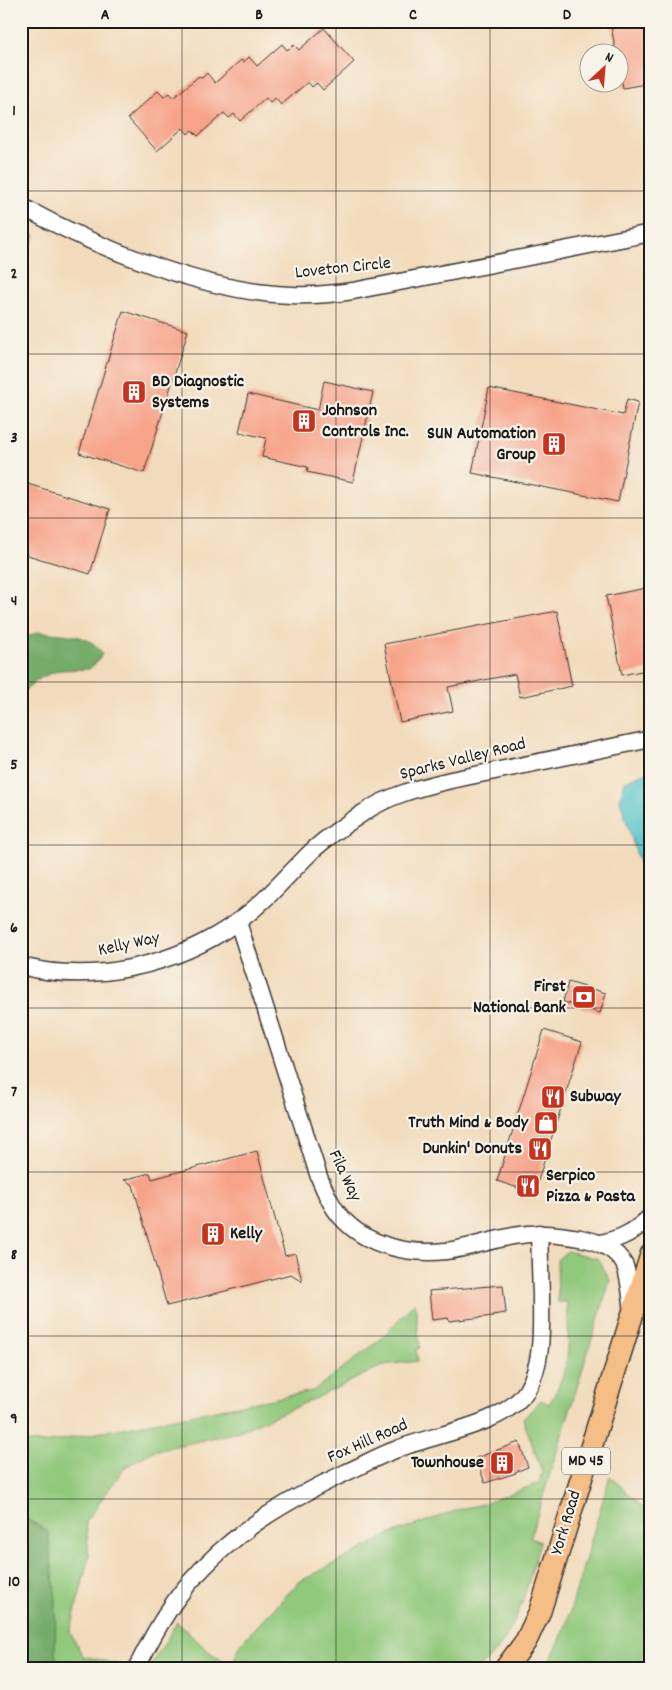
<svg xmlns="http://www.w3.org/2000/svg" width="672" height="1690" viewBox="0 0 672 1690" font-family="Dekko,sans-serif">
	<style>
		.green { fill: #90c87b; stroke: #56724c }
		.forest { fill: #74ac6b; stroke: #486444 }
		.water { fill: #57c5cb; stroke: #3a7074 }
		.building { fill: #f7a389 }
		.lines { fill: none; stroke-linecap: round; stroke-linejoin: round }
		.minor-casing { stroke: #3c3934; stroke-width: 19 }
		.major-casing { stroke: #3c3934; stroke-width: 24 }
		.minor { stroke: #fff; stroke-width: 16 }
		.major { stroke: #f6be87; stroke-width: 21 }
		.grid { fill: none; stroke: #1c1c1c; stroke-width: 1; stroke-opacity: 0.55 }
		.labels { text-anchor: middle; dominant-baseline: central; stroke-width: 4.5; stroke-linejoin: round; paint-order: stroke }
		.shield { fill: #f7f3e8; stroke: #5e5c59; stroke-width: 1 }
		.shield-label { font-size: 16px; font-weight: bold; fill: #1c1c1c }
		.street-label { font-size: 18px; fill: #1c1c1c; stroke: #f7f3e8 }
		.poi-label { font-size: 18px; font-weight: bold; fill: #1c1c1c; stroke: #f7f3e8; text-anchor: start }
		.neatline { fill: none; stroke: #1c1c1c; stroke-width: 2 }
		.grid-label { font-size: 16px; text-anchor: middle; font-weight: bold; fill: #1c1c1c }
	</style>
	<rect width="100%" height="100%" fill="#f7f3e8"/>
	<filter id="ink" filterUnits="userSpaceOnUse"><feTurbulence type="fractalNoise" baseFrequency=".02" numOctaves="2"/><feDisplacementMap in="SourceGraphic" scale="10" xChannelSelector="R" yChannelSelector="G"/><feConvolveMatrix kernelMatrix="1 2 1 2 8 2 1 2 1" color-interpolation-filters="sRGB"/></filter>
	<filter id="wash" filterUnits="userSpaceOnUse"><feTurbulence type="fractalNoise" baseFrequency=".0096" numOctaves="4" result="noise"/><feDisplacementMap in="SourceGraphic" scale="20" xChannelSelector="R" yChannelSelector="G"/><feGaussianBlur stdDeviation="1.12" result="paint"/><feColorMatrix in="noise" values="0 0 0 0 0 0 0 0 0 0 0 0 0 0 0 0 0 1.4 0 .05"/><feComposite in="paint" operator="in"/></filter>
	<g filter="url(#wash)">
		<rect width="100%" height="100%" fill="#f2dbbc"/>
		<!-- green -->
		<g class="green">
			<path d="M567,1251L599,1259L610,1281L530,1538L540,1542C526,1588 518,1638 477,1669H149L177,1622L207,1650L231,1667L242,1642L299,1582L391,1534L460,1509L483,1504L539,1483L542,1472L523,1419L541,1400L549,1404C572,1367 569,1343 567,1302H558L557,1260Z"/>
			<path d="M415,1302L420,1348L416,1349L418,1361L384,1365L310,1401L234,1433L153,1451L125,1467L86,1521L89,1556L70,1633L83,1656L121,1665L120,1669H21V1442L46,1443L313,1391L381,1339Z"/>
			<path d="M610,1476L651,1515V1652L636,1669H578L548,1663L559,1643L567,1622Z"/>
		</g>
		<!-- forest -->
		<g class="forest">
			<path d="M21,227L35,235L21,267Z"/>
			<path d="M39,632C61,635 91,632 102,654L97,662L89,669L60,670L42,677L27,689L21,690V639Z"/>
			<path d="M21,1516L48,1531L56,1601L55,1654L60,1669H21Z"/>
		</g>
		<!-- water -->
		<path class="water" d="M644,773L651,774V896L649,895L620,800L625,781Z"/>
		<g id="blocks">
			<!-- building -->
			<g class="building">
				<path d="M610,21H651V83L623,88L620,72V52H616Z"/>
				<path d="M324,28L354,62L323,90L317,83L312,87L308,82L281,105L275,98L270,103L266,98L240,121L234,114L229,118L224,113L198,136L192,130L188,134L183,128L157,151L128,118L158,91L164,97L169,93L173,98L199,76L202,78L207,73L215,83L241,60L244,62L249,57L257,66L282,44L287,50L294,45L299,50Z"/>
				<path d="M123,311L188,331L144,473L79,453Z"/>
				<path d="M324,381L373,392L353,482L307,472L308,467L262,457L266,438L239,432L248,394L318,410Z"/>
				<path d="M489,388L623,415L627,399L638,402L618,502L472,473Z"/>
				<path d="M21,482L110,509L90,574L21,553Z"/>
				<path d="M651,587V669L622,675L606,596Z"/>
				<path d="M557,611L572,686L520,697L515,674L448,687L453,711L400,722L384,644Z"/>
				<path d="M568,982L606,993L600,1013L563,1002Z"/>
				<path d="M544,1030L582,1042L534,1193L497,1181Z"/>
				<path d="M257,1151L285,1256L295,1253L302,1281L291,1274L167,1306L133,1185L124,1180L150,1173L152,1179Z"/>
				<path d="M503,1285L506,1313L492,1315L493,1316L449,1321L448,1318L432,1320L429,1291Z"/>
				<path d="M519,1442L528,1467L515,1472L516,1473L485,1483L476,1458Z"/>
			</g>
		</g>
	</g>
	<g filter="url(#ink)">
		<use href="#blocks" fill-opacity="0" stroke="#3c3934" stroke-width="1"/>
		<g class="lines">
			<defs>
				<g id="minor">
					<path d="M21,206C95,247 207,293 292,295C312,296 332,294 353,291L651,233"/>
					<path d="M238,922L319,1177C325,1191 331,1206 341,1217C366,1246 409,1255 446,1251C471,1248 495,1238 520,1235C540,1232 560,1235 580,1238C597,1241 616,1249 624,1264C629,1274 631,1298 633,1309"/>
					<path d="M21,966C94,985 177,965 237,922C266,902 289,873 314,849C329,836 346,824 363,813C389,795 421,787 451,780L651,739"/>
					<path d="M601,1243C623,1238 634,1232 651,1216"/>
					<path d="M136,1669C151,1639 168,1607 190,1582C235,1530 286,1501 347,1472C363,1465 378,1456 395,1450C432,1434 505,1426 527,1390C544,1361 541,1326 541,1294C540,1274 540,1254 539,1233"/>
				</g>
				<path id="major" d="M505,1669L526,1641L540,1611L651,1255"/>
			</defs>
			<!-- minor casing -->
			<use href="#minor" class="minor-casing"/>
			<!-- major casing -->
			<use href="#major" class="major-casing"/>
			<!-- minor -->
			<use href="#minor" class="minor"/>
			<!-- major -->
			<use href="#major" class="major"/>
		</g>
	</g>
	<!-- grid -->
	<path class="grid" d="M182,21V1669M336,21V1669M490,21V1669M21,191H651M21,354H651M21,518H651M21,682H651M21,845H651M21,1008H651M21,1172H651M21,1336H651M21,1499H651"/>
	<!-- icons -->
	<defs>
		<symbol id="building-square" viewBox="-11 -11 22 22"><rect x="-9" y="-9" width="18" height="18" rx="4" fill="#c8321e" stroke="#f7f3e8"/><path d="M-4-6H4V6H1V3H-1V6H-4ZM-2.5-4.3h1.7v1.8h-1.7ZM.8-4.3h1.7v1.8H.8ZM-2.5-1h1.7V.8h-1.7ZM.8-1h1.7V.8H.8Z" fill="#fff"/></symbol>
		<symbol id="bank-square" viewBox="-11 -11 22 22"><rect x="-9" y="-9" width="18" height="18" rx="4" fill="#c8321e" stroke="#f7f3e8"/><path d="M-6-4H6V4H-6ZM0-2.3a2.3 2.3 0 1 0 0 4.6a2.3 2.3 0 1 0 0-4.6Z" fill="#fff"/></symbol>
		<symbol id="restaurant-square" viewBox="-11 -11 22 22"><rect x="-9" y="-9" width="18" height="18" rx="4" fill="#c8321e" stroke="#f7f3e8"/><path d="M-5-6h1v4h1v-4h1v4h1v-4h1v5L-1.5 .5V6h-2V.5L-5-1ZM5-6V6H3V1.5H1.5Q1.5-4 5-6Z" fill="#fff"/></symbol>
		<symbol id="shop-square" viewBox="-11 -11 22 22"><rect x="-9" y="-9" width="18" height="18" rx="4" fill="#c8321e" stroke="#f7f3e8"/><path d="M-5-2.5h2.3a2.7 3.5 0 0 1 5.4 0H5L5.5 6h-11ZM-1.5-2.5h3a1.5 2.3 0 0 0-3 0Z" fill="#fff"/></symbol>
	</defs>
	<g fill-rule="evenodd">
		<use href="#building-square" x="120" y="378" width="28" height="28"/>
		<use href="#building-square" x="290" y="407" width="28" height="28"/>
		<use href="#building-square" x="540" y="430" width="28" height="28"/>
		<use href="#bank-square" x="570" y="983" width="28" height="28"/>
		<use href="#restaurant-square" x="539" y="1083" width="28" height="28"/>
		<use href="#shop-square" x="532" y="1109" width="28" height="28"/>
		<use href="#restaurant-square" x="526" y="1135" width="28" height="28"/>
		<use href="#restaurant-square" x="514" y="1172" width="28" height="28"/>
		<use href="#building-square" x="199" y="1220" width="28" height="28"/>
		<use href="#building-square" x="488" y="1449" width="28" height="28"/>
	</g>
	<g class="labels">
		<!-- shield labels -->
		<rect class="shield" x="562" y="1447.5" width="48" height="27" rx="4"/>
		<g class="shield-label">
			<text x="586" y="1461">MD 45</text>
		</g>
		<!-- street labels -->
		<g class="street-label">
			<text transform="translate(343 269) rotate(-6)">Loveton Circle</text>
			<text transform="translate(463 760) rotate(-14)">Sparks Valley Road</text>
			<text transform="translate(129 945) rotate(-12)">Kelly Way</text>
			<text transform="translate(344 1176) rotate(65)">Fila Way</text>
			<text transform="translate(368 1442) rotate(-24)">Fox Hill Road</text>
			<text transform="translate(567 1523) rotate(-73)">York Road</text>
		</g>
		<!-- poi labels -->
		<g class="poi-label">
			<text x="152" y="382">BD Diagnostic<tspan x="152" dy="21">Systems</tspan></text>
			<text x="322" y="411">Johnson<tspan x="322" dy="21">Controls Inc.</tspan></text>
			<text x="536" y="434" text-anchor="end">SUN Automation<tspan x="536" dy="21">Group</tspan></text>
			<text x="566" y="987" text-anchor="end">First<tspan x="566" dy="21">National Bank</tspan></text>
			<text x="570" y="1097">Subway</text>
			<text x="528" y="1123" text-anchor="end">Truth Mind &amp; Body</text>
			<text x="522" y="1149" text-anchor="end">Dunkin' Donuts</text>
			<text x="546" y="1176">Serpico<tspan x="546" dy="21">Pizza &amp; Pasta</tspan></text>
			<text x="230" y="1234">Kelly</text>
			<text x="484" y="1463" text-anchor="end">Townhouse</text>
		</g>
	</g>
	<!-- margin -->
	<rect width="672" height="1690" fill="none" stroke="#f7f3e8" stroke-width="55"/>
	<!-- north arrow -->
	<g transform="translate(604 68) rotate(26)"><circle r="24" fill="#f7f3e8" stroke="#9f9d96"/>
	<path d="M0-4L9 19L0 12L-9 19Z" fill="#c8321e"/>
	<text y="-8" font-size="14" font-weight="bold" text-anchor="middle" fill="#1c1c1c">N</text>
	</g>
	<rect x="28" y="28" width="616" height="1634" class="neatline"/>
	<g class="grid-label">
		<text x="105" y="19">A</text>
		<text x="259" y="19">B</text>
		<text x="413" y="19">C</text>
		<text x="567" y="19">D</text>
		<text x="14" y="115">1</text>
		<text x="14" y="278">2</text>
		<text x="14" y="442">3</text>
		<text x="14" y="605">4</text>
		<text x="14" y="769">5</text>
		<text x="14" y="932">6</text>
		<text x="14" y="1096">7</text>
		<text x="14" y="1259">8</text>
		<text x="14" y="1423">9</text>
		<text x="14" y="1586">10</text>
	</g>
</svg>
